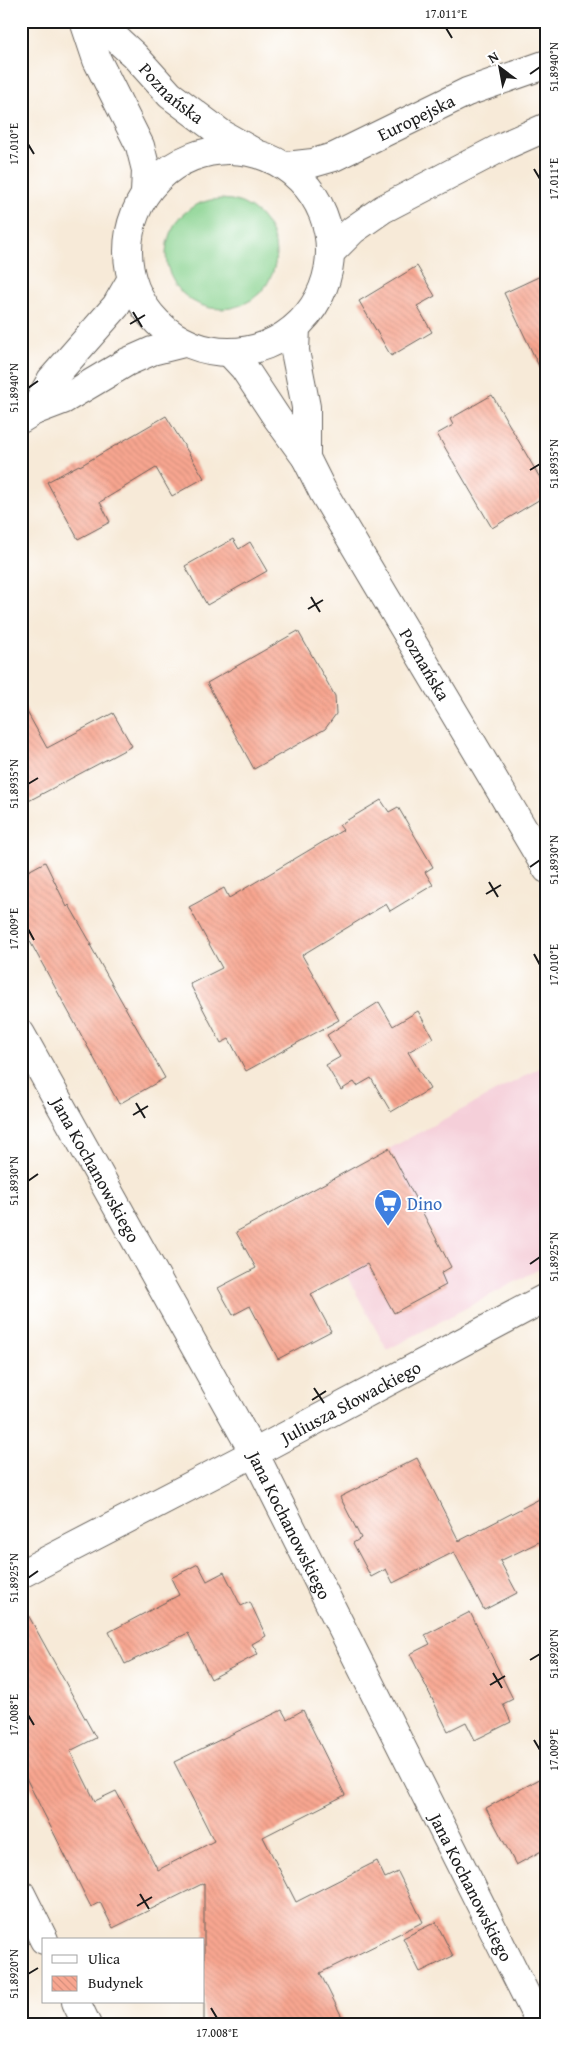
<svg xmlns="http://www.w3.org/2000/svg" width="568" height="2046" viewBox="0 0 568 2046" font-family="'Gentium Book Plus',serif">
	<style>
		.built { fill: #f5cfd9 }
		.grass { fill: #89d390; stroke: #527856 }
		.building { fill: url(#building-back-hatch) }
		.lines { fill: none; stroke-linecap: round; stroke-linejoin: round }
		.minor-casing { stroke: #69645e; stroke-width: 30 }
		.minor { stroke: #fff; stroke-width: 28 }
		.ticks { fill: none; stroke: #1c1c1c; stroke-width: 2 }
		.labels { text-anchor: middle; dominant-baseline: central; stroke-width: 4; stroke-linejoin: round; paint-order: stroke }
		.street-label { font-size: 18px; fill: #1c1c1c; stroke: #fff }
		.shop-label { font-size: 18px; fill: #366cbe; stroke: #fff; text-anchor: start }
		.neatline { fill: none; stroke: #1c1c1c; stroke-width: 2 }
		.ticks-label { font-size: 12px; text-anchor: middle; fill: #1c1c1c }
	</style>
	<defs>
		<pattern id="building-back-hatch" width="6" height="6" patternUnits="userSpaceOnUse" patternTransform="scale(1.25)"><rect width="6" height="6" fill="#f8a690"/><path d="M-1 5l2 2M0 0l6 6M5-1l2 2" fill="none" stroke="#d48e7c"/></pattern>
	</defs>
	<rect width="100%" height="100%" fill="#fff"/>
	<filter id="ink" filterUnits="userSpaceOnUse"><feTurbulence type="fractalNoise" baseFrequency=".02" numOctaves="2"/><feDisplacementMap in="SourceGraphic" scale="10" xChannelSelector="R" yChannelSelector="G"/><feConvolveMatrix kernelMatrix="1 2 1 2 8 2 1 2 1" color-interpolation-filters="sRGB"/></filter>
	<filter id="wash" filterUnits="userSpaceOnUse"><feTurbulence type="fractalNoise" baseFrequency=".0096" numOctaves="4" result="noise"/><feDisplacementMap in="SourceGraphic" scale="20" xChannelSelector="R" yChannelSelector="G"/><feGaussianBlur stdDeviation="1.12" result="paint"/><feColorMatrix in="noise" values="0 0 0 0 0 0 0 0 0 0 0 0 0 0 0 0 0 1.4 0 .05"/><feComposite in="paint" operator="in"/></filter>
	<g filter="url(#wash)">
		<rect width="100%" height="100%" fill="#f7ead8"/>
		<!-- built -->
		<path class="built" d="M547,1064V1265L387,1350L303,1195Z"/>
		<!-- grass -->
		<circle class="grass" cx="221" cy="254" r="55"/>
		<g id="blocks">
			<!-- building -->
			<g class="building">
				<path d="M417,266L435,296L417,306L432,332L391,356L359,301Z"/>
				<path d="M547,273V383L504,293Z"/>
				<path d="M492,395L547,490V495L492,528L437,434L453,425L450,419Z"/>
				<path d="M166,416L204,478L172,496L156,468L100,502L110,522L78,539L47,482L79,465L80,466Z"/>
				<path d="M233,539L239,549L250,542L267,571L207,605L185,566Z"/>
				<path d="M298,631L335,696L336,714L325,729L254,769L207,683Z"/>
				<path d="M21,701L47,748L113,713L132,746L21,805Z"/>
				<path d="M381,800L389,812L398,807L433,867L425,872L433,885L390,911L386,904L302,955L339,1020L246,1071L229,1039L221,1043L190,984L222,968L189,907L224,888L229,898L343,830L339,825Z"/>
				<path d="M45,862L67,907L69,905L92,945H90L165,1078L119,1104L21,925V875Z"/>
				<path d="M379,1002L393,1026L418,1011L433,1038L408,1052L430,1089L391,1112L371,1078L357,1086L354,1082L341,1090L326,1065L340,1057L327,1035Z"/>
				<path d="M389,1148L451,1267L441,1273L446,1285L394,1313L367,1264L311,1294L331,1331L278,1359L250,1306L233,1315L218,1288L256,1268L236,1232Z"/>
				<path d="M417,1458L459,1541L547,1495V1538L500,1561L517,1593L484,1610L454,1552L393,1583L386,1569L371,1577L353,1543L361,1538L340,1497Z"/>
				<path d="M198,1564L207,1581L224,1572L241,1606L250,1602L266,1636L252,1644L258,1654L211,1679L188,1633L125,1664L109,1632L179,1595L171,1578Z"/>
				<path d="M21,1602L96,1738L70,1751L95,1801L116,1791L158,1870L214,1841L174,1762L282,1710L287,1719L303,1710L345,1795L263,1837L296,1902L377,1861L385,1878L398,1872L423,1922L320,1973L346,2025H204V1883L113,1928L100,1902L91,1907L21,1768Z"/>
				<path d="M470,1612L513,1699L503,1704L511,1722L475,1740L466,1722L448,1731L410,1654L430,1644L425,1635Z"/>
				<path d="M547,1775V1848L516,1865L486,1808Z"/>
				<path d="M436,1922L453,1956L420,1972L403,1938Z"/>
			</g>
		</g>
	</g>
	<g filter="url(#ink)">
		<use href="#blocks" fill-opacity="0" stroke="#69645e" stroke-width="1"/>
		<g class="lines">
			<defs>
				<g id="minor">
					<path d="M84,21L97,60L140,146L146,170L145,193"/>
					<path id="s1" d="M97,21L134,55L170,95L222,134L252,151"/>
					<circle cx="229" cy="251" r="101"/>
					<path id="s2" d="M286,166L313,163L334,157L467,92L547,64"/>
					<path d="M331,252L353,230L383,209L504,146L547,127"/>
					<path d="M296,328L295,351L306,407V458"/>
					<path id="s3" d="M230,353L244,368L277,418L306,458L323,492L547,869"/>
					<path d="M34,411L51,380L116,306L131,280"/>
					<path d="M21,419L34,411L63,400L127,362L152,351L184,343"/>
					<path id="s4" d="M21,1034L254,1453L541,2025"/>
					<path id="s5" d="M21,1574L254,1453L547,1297"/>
					<path d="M21,1894L44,1940"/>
					<path d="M76,2002L87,2025"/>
				</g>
			</defs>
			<!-- minor casing -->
			<use href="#minor" class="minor-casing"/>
			<!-- minor -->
			<use href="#minor" class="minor"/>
		</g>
	</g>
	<!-- ticks -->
	<path class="ticks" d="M446,28L452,38M530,74L540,67M28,144L34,154M534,169L540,179M133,312L142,327M130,324L145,315M28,388L38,381M530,470L540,464M311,597L320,612M308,609L323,600M28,784L38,778M530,867L540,860M489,882L498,897M486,894L501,885M28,929L34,940M534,954L540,965M136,1103L145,1118M133,1115L148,1106M28,1181L38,1174M530,1264L540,1257M314,1388L324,1403M312,1400L326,1391M28,1578L38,1571M530,1660L540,1654M493,1673L502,1688M490,1685L505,1676M28,1715L34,1725M534,1740L540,1750M140,1894L149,1909M137,1906L152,1897M28,1974L38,1968M211,2008L217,2018"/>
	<!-- icons -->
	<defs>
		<symbol id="supermarket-pin" viewBox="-11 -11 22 30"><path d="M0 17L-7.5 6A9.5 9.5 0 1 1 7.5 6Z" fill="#3f7fe0" stroke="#fff"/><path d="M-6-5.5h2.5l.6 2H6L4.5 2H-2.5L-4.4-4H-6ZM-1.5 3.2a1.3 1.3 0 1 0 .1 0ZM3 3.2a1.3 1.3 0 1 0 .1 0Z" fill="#fff"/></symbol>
	</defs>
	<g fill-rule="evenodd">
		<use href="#supermarket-pin" x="372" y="1187" width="32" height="43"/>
	</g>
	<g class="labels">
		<!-- street labels -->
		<g class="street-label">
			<text stroke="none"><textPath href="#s1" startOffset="104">Poznańska</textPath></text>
			<text stroke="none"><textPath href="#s2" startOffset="140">Europejska</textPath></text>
			<text stroke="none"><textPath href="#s3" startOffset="368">Poznańska</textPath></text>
			<text stroke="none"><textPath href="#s4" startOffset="155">Jana Kochanowskiego</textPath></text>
			<text stroke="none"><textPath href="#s5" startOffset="372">Juliusza Słowackiego</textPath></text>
			<text stroke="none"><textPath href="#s4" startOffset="560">Jana Kochanowskiego</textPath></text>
			<text stroke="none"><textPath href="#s4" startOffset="965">Jana Kochanowskiego</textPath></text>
		</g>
		<!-- shop labels -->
		<g class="shop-label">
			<text x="407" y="1203">Dino</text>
		</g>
	</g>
	<!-- margin -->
	<rect width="568" height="2046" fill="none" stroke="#fff" stroke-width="55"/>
	<!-- legend -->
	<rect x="42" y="1938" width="162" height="65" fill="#ffffff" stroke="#a4a4a4"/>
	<rect x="52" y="1955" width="25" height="8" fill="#ffffff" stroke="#a4a4a4"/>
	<text x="88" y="1964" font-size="15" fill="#1c1c1c">Ulica</text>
	<rect x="52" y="1976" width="25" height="15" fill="url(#building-back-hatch)" stroke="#a4a4a4"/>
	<text x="88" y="1988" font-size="15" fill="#1c1c1c">Budynek</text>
	<!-- north arrow -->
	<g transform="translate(500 68) rotate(328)" stroke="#ffffff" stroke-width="4" paint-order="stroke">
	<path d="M0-4L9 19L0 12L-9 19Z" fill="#1c1c1c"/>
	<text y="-8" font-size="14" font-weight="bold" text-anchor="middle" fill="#1c1c1c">N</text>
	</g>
	<rect x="28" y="28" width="512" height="1990" class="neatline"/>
	<g class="ticks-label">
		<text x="446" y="18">17.011°E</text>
		<text transform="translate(554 67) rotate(-90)" y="4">51.8940°N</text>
		<text transform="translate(14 144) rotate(-90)" y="4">17.010°E</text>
		<text transform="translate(554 179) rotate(-90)" y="4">17.011°E</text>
		<text transform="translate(14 388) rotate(-90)" y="4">51.8940°N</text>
		<text transform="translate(554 464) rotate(-90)" y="4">51.8935°N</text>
		<text transform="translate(14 784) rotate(-90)" y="4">51.8935°N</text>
		<text transform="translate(554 860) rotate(-90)" y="4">51.8930°N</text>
		<text transform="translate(14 929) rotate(-90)" y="4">17.009°E</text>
		<text transform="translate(554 965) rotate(-90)" y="4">17.010°E</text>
		<text transform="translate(14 1181) rotate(-90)" y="4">51.8930°N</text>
		<text transform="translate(554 1257) rotate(-90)" y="4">51.8925°N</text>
		<text transform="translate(14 1578) rotate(-90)" y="4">51.8925°N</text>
		<text transform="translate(554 1654) rotate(-90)" y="4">51.8920°N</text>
		<text transform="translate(14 1715) rotate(-90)" y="4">17.008°E</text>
		<text transform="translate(554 1750) rotate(-90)" y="4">17.009°E</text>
		<text transform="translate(14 1974) rotate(-90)" y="4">51.8920°N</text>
		<text x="217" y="2037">17.008°E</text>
	</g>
</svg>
